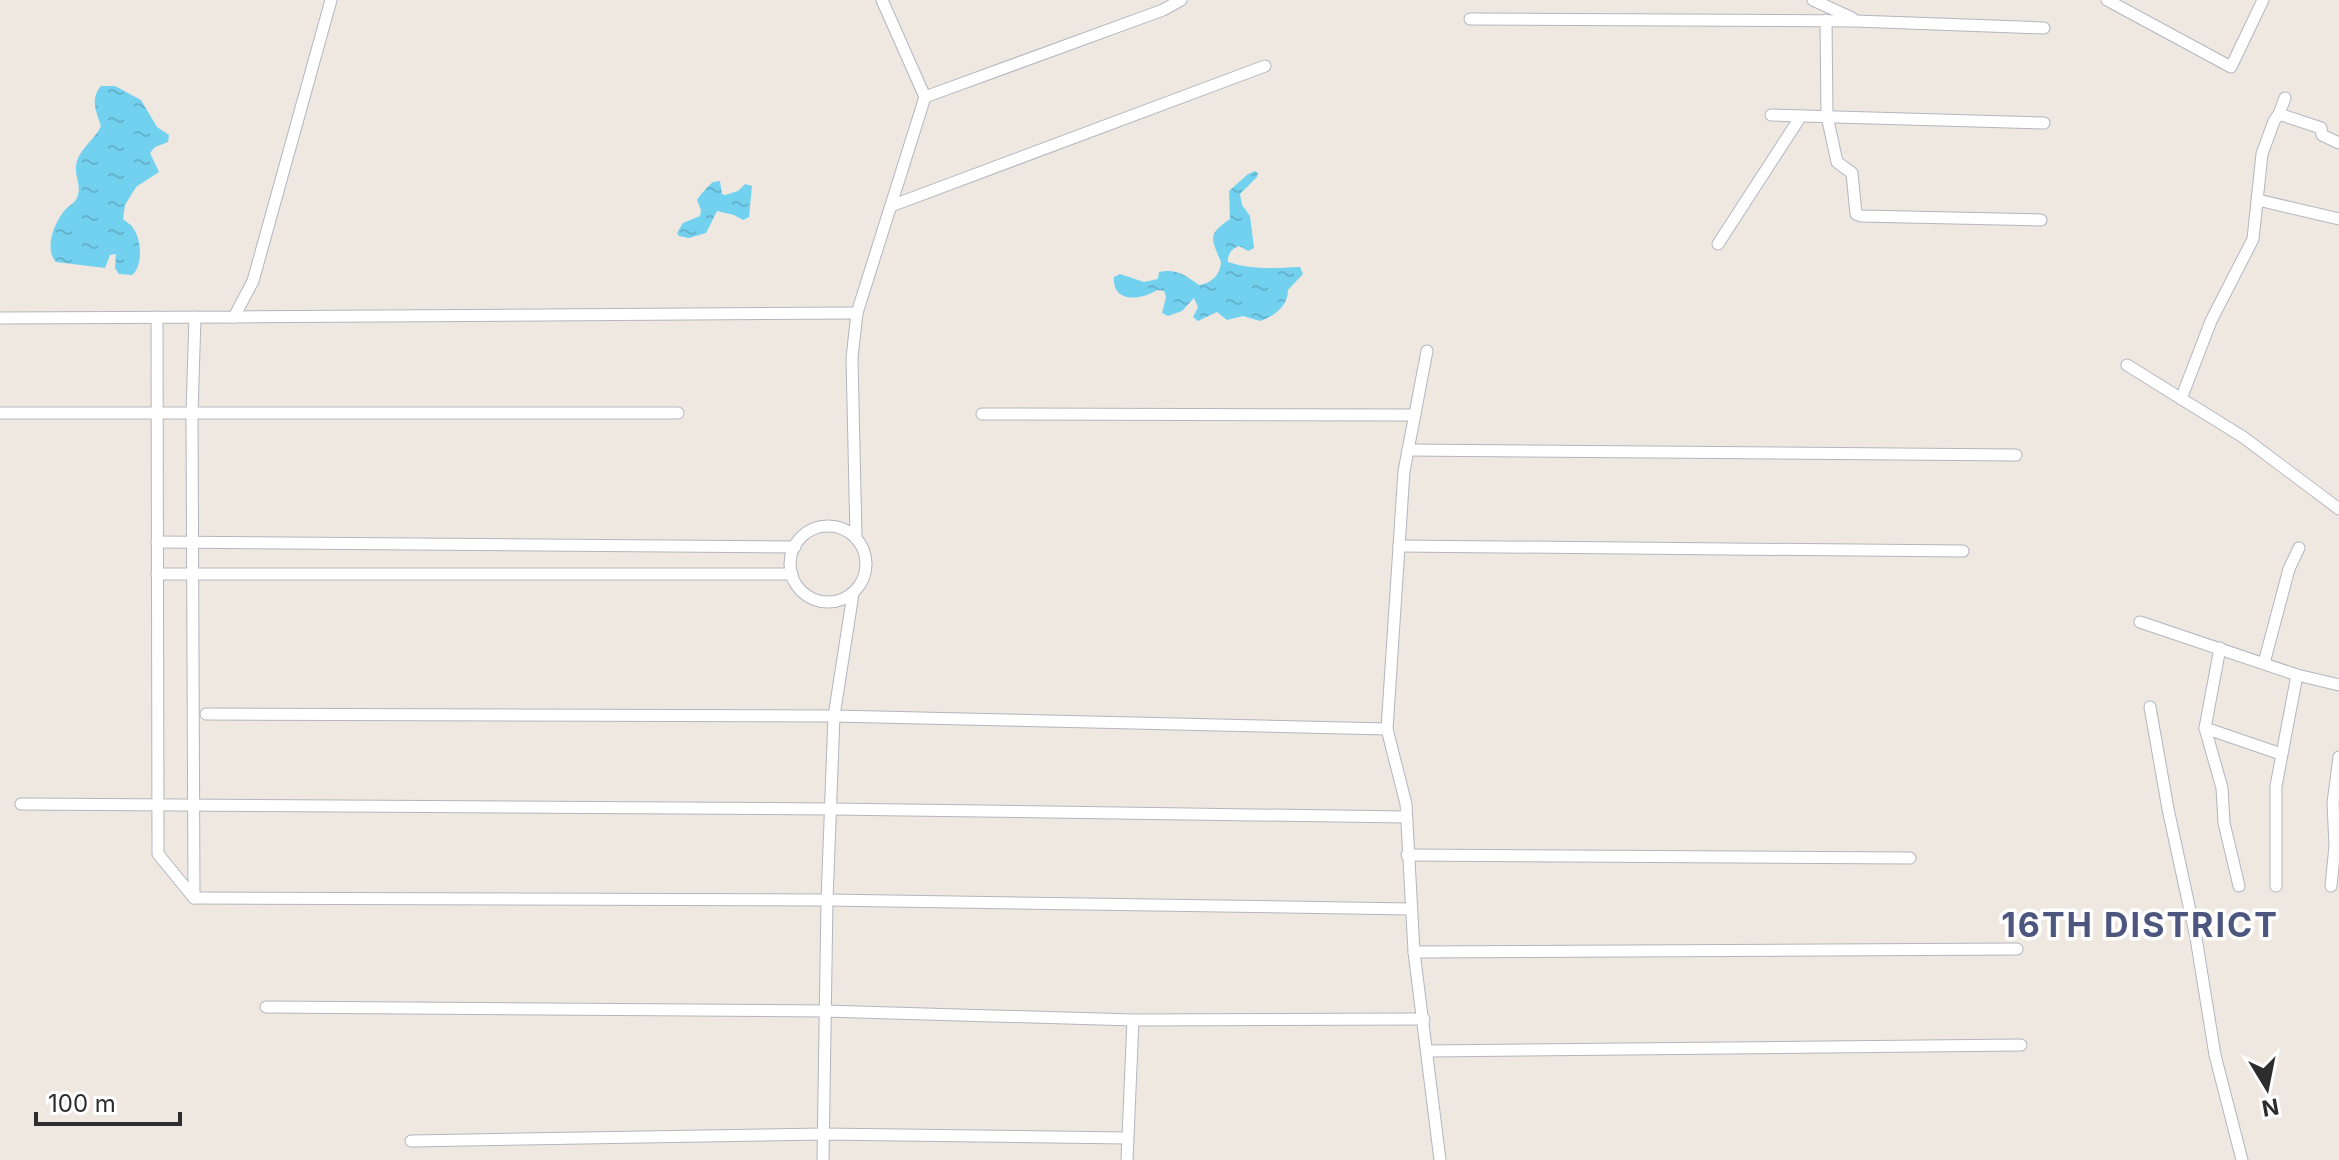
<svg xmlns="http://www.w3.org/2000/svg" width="2339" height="1160" viewBox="0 0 2339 1160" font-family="Inter,sans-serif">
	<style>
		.water { fill: url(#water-ripples) }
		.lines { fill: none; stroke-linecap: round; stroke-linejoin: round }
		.minor-casing { stroke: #b3b6c0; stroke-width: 13 }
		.minor { stroke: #fff; stroke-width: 11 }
		.labels { text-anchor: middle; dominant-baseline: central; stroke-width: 7; stroke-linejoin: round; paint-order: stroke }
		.district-label { font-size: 34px; font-weight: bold; letter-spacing: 2px; fill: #4c567f; stroke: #fff }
	</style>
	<defs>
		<pattern id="water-ripples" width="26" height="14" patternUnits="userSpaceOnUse" patternTransform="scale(2)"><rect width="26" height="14" fill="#73d1f0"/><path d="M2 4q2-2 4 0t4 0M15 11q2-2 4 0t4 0" fill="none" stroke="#64b4ce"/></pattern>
	</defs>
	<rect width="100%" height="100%" fill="#eee8e0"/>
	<!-- water -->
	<g class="water">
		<path d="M101,86H115L141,100L157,127L169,135L168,142L155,147L150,153L159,172L136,187L125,205L123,219C126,222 131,224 133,228C142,240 143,266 132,275L119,274L115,268L116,254L110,255L105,268L56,262C44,248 54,224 64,211C68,206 74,204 77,198C82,186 75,178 76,167C77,150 95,140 101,126C96,111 90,99 101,86Z"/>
		<path d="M1255,171L1258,173L1257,177L1240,194L1242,205L1250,216L1254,248L1248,251L1239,246C1232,248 1227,255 1228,262C1252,270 1274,268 1300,267L1303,274L1288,290C1288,306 1275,316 1260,321L1243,316L1227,320L1217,312L1198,321L1193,317L1198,307L1194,298L1182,311L1168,316L1162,313L1166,297L1164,291L1157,290C1142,300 1112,304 1114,277L1120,274L1144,282L1158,279L1159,272C1177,268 1186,276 1199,285C1212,283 1220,275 1221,262C1211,238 1207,235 1230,219L1229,191L1248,174Z"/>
		<path d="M720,181L722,194L725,195L738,191L745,184L752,186L749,217L743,220L734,215L717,211L706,233L689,238L679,236L677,233L683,223L700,216L701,210L697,200C699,196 709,185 713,182Z"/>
	</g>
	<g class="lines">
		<defs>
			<g id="minor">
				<path d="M1813,0L1852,18"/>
				<path d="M2107,0L2231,67L2263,0"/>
				<path d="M1470,19L1856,21L2044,28"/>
				<path d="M1826,20L1827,116L1837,162L1852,173L1856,214L1861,216L2041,220"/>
				<path d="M925,97L1163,10L1181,0"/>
				<path d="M2279,114L2321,128L2322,135L2339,143"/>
				<path d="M1771,115L2044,123"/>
				<path d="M2258,200L2339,219"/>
				<path d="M891,206L1265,66"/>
				<path d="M1718,244L1801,116"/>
				<path d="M157,317L158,854L194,898"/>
				<path d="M234,317L857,313"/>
				<path d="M0,318L234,317L253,281L331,0"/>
				<path d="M1427,351L1404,471L1387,729L1406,804L1414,952L1440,1160"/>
				<path d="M2127,365L2243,437L2339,509"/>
				<path d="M2181,399L2211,321L2253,239L2262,154L2274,121L2279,114L2285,98"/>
				<path d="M0,413H678"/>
				<path d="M982,414L1415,415"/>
				<path d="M1408,450L2016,455"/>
				<circle cx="828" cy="564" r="38"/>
				<path d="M856,538L852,358L857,313L925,97L882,0"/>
				<path d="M157,542L795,547"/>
				<path d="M1399,546L1963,551"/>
				<path d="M157,574H792"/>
				<path d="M2140,622L2297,675L2339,685"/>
				<path d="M2220,648L2205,728L2281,754"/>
				<path d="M2264,663L2289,569L2299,548"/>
				<path d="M2150,707L2168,809L2196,938L2215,1055L2242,1160"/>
				<path d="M206,714L834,716L1387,729"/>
				<path d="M2205,728L2222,788L2224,823L2239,886"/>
				<path d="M21,804L832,809L1406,817"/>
				<path d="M1407,855L1910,858"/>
				<path d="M2276,886V786L2297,675"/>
				<path d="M2331,886L2335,846L2333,803L2339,757"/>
				<path d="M194,897L192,413L195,317"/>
				<path d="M194,898L827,900L1410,909"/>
				<path d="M1414,952L2017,949"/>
				<path d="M266,1007L824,1011L1133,1020L1424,1019"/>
				<path d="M1428,1051L2021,1045"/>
				<path d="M411,1141L823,1134L1127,1138"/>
				<path d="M823,1160L827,900L834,716L853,594"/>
				<path d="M1127,1160L1133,1020"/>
			</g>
		</defs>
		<!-- minor casing -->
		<use href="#minor" class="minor-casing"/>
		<!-- minor -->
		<use href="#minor" class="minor"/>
	</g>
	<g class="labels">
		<!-- district labels -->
		<g class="district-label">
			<text x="2140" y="924">16TH DISTRICT</text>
		</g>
	</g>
	<!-- north arrow -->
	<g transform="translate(2267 1088) rotate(170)" stroke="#ffffff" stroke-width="6" paint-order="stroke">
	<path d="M0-6L14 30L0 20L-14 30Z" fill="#2d2d2d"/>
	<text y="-12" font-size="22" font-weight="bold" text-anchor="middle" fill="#2d2d2d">N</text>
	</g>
	<!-- scale -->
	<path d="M36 1112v12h144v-12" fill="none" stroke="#2d2d2d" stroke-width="4"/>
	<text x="48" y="1112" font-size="24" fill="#2d2d2d" stroke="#ffffff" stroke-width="6" paint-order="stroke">100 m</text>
</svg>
